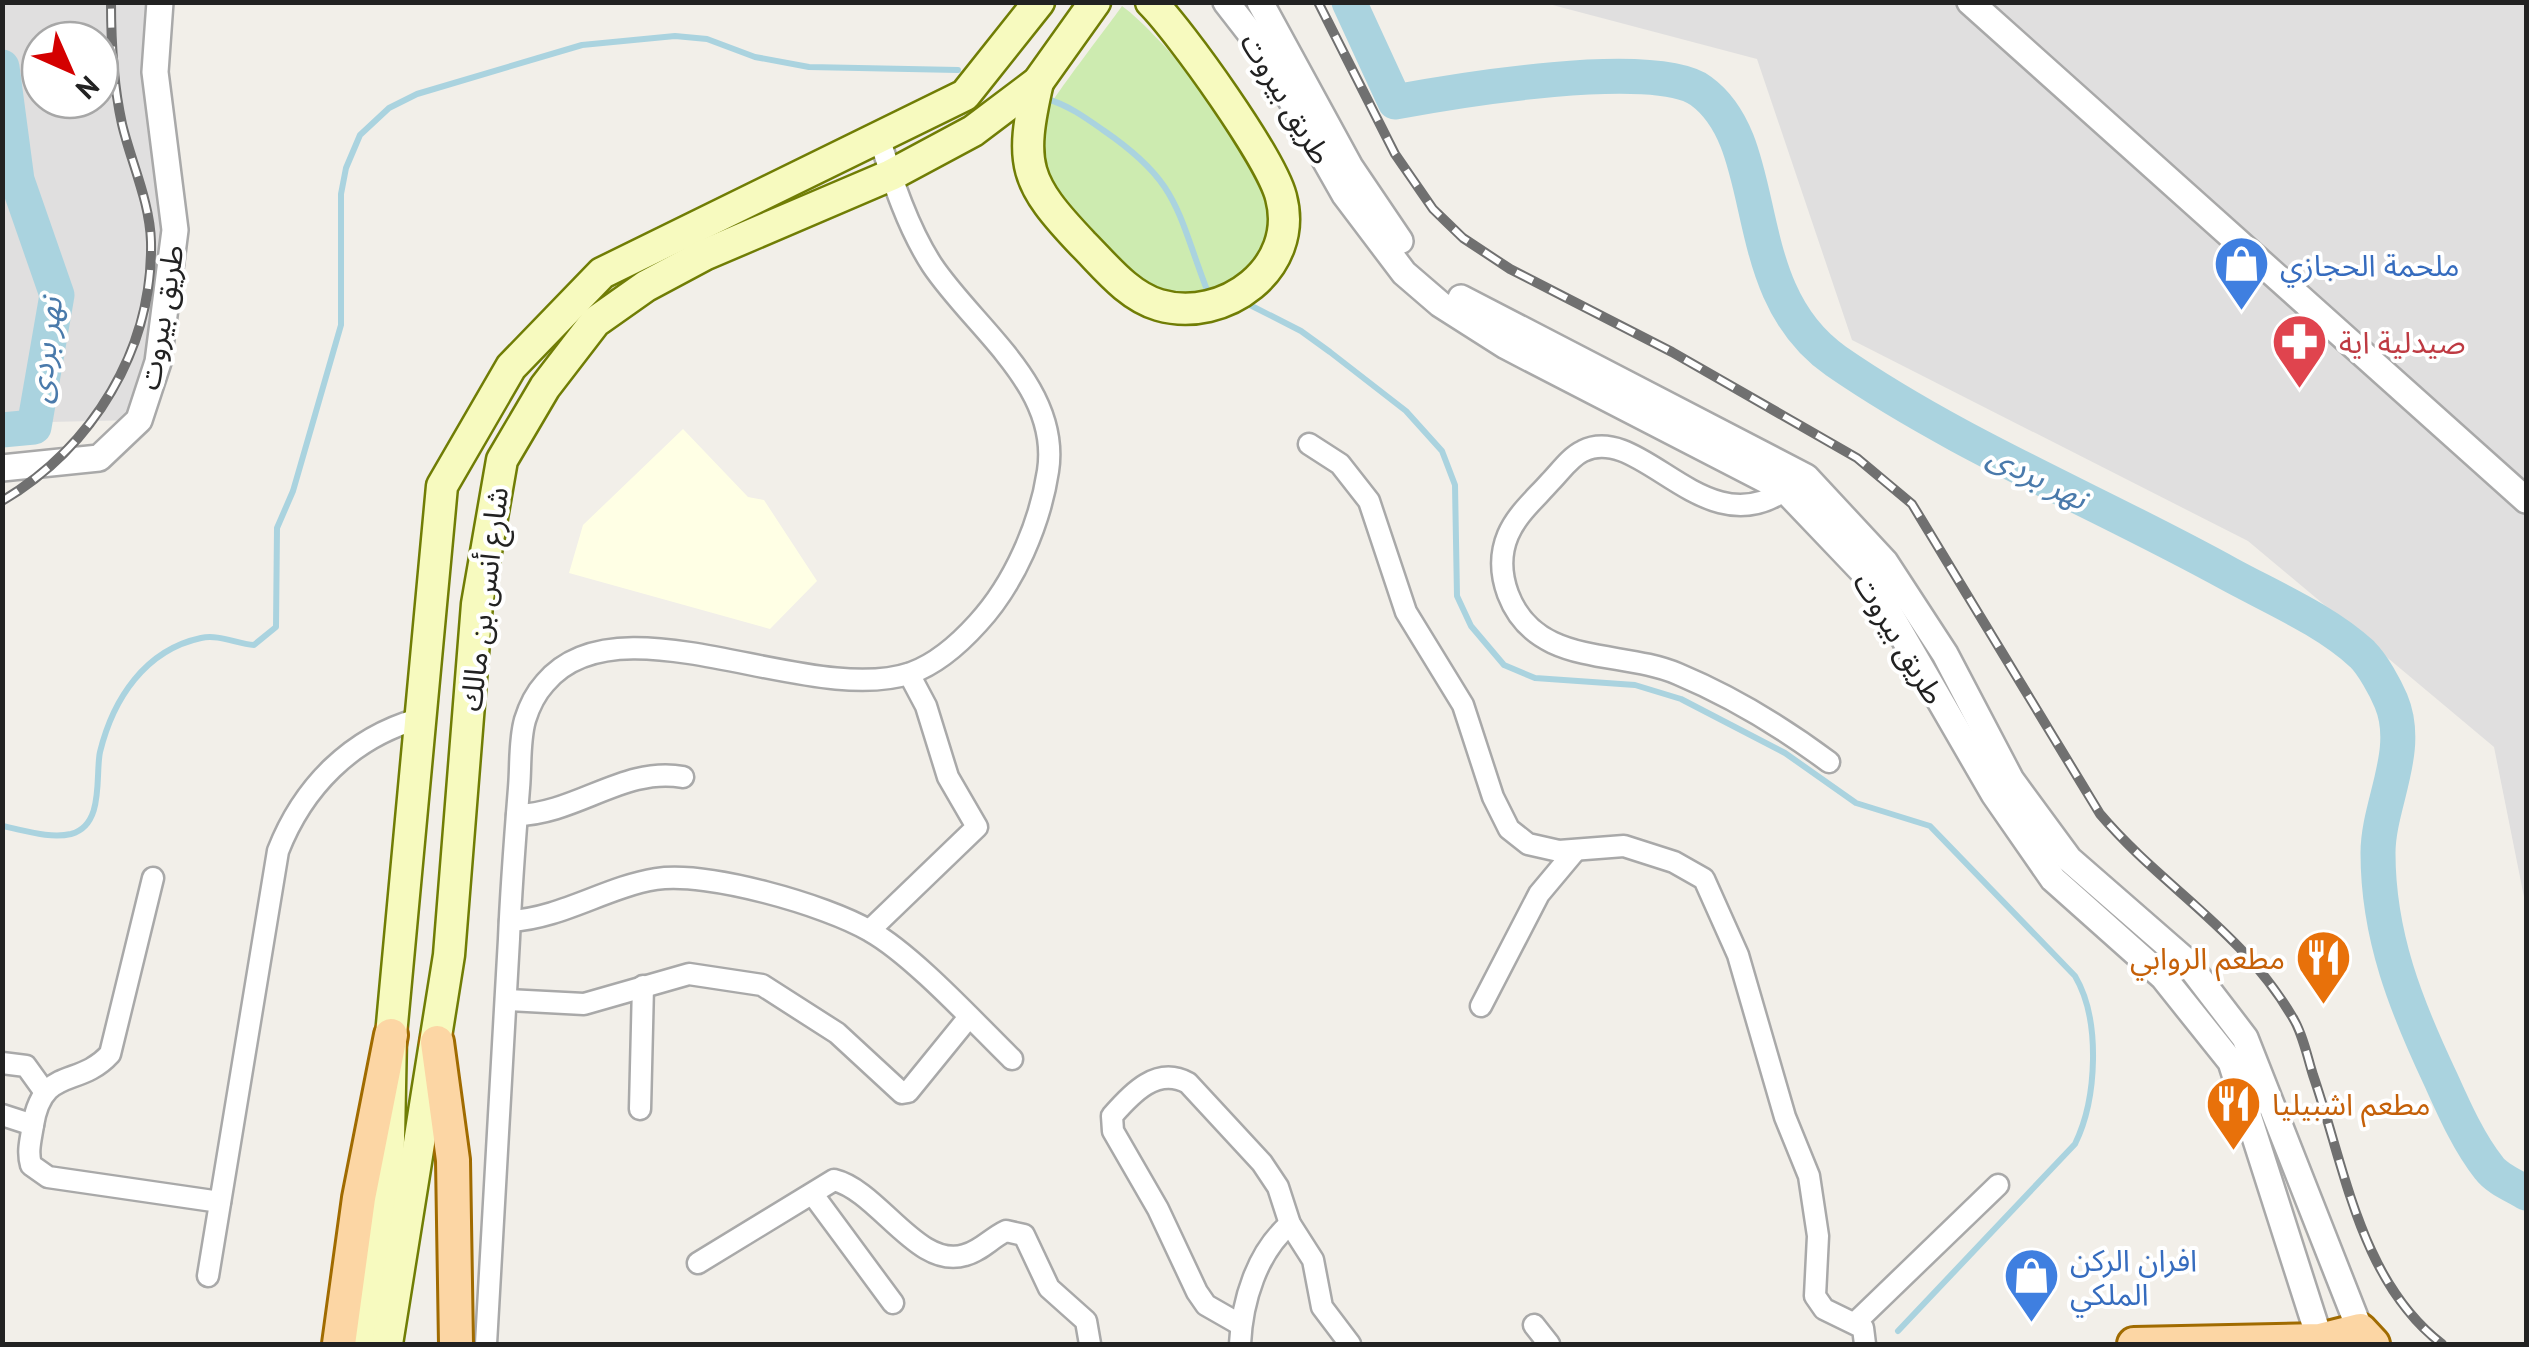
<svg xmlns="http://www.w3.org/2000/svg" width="2529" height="1347" viewBox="0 0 2529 1347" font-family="'PT Sans','Noto Sans Arabic',sans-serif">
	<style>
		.residential { fill: #e0dfdf; fill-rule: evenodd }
		.education { fill: #ffffe5 }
		.grass { fill: #cdebb0 }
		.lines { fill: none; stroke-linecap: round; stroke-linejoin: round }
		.stream { stroke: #aad3df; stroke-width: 6 }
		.river { stroke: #aad3df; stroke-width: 35 }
		.minor-casing { stroke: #a9a9a9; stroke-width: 25 }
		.tertiary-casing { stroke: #a9a9a9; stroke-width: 30 }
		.secondary-casing { stroke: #707d05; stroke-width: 35 }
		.primary-casing { stroke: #a06b00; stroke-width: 38 }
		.minor { stroke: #fff; stroke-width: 20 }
		.tertiary { stroke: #fff; stroke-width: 25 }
		.secondary { stroke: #f7fabf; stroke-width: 30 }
		.primary { stroke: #fcd6a4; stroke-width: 32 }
		.rail-casing { stroke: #707070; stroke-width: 10 }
		.rail { stroke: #fff; stroke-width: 6; stroke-dasharray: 19; stroke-linecap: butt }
		.labels { text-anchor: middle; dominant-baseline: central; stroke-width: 8; stroke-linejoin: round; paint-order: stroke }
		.street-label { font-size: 30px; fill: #222; stroke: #fff }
		.shop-label { font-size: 30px; fill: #366cbe; stroke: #fff; text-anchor: start }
		.health-label { font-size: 30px; fill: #be3a42; stroke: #fff; text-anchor: start }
		.food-label { font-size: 30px; fill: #c56008; stroke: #fff; text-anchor: end }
		.water-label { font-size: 32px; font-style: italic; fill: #4a7aab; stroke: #fff }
	</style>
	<rect width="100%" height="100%" fill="#f2efe9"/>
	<!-- residential -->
	<g class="residential">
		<path d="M2,3H162L175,230L139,420L3,423ZM40,40H100V100H40Z"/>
		<path d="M1545,3H2526V907L2494,747L2248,541L1852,340L1757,59Z"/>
	</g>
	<!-- education -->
	<path class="education" d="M683,429L748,497L764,500L817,581L770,629L569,573L583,525Z"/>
	<!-- grass -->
	<path class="grass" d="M1122,6C1162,35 1253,147 1265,193C1284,261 1214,318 1149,288C1130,280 1100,241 1083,225C1052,195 1031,164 1043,118C1047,104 1109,25 1122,6Z"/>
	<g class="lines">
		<!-- stream -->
		<g class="stream">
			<path d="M1047,99C1068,105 1086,118 1103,130C1179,182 1176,209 1207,290L1216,294"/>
			<path d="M1242,301L1301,331L1330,352L1406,411L1442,451L1455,485L1457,596L1471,626L1504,665L1535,678L1635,685L1681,699L1785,753L1856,803L1930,826L2075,976C2101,1020 2097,1099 2075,1144L1898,1331"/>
			<path d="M2,826C24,830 49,839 71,834C105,825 95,775 100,752C113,699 145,650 201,638C219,634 237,644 254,645L276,627L277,528L293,491L341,325V194L346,168L360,135L389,108L417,94L582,45L675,36L707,39L755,57L809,67L958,70"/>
		</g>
		<!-- river -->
		<g class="river">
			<path d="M1349,2L1395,102C1454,91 1655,57 1701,91C1775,145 1734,290 1836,361C1959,446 2099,502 2229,574C2273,598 2325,620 2362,654C2373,665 2385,687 2391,701C2412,751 2378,804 2378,853C2378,936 2406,1006 2441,1080C2454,1109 2469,1143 2489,1168C2497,1179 2515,1186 2526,1193"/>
			<path d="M2,67L17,180L57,295L34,427L2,430"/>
		</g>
		<defs>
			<g id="minor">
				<path d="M1309,444L1340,464L1369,501L1406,612L1463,705L1493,797L1509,829L1528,844L1559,851L1624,846L1674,862L1704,879L1738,955L1785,1117L1809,1176L1818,1236L1815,1296L1824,1309L1863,1328L1865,1344"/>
				<path d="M1785,490C1704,547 1641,422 1583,451C1570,457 1560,472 1550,482C1535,499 1517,514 1508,535C1500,554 1501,575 1508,594C1536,668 1620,649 1678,674C1733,697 1782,727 1829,762"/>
				<path d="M517,815C576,814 625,766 683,777"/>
				<path d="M153,878L110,1054C78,1089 43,1065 33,1125C31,1139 27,1151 31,1165L48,1177L220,1202"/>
				<path d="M510,921C562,918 606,887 656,879C707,871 826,905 870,931C913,955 976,1024 1012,1059"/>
				<path d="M870,930L977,827L948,777L926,706L909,674"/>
				<path d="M506,1000L584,1004L689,974L762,985L837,1033L902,1093L908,1092L969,1017"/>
				<path d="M1481,1006L1539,894L1575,851"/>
				<path d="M2,1063L26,1066L44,1091"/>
				<path d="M640,1109L643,986"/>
				<path d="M2,1115L33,1125"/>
				<path d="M814,1196L893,1303"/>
				<path d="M698,1263L834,1180C879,1191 918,1270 965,1255C981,1251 991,1238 1006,1231L1024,1235L1049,1288L1086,1321L1090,1344"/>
				<path d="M208,1276L278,851C303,787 351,738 418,719"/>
				<path d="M1856,1322L1998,1185"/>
				<path d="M1241,1325L1206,1305L1197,1292L1158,1209L1113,1131L1112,1116C1132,1093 1157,1066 1188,1083L1262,1163L1278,1187L1290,1224L1313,1260L1322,1307L1350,1344"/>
				<path d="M1534,1325L1549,1344"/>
				<path d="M486,1344C493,1209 502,1074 509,939C511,888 515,838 519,788C521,766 519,741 525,720C529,707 536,693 545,683C619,594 808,708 911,673C936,664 960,643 978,623C1014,584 1040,524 1048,471C1061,387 974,328 932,265C908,228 893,182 880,140"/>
				<path d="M1240,1344C1242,1301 1257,1252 1290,1224"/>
			</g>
			<g id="tertiary">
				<path d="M1226,2L1261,47L1345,195L1404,273L1440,304L1506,346L1785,490L1869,578L1994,794L2053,879L2163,977L2231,1062L2320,1340"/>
				<path d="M1260,2L1350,167L1400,241"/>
				<path d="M1970,2L2526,500"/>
				<path d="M1461,298L1806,477L1885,562L1945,654L2011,780L2069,859L2186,961L2245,1038L2360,1330"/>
				<path d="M2,468L99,458L139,420L158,362L175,230L155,72L160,2"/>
			</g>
			<g id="secondary">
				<path d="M1038,82C1019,165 1024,182 1083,244C1105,266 1128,296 1159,305C1224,324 1300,268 1281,197C1271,158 1181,32 1151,2"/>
				<path d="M363,1344L388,1190L391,1035L442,486L511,367L602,273L965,95L1039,2"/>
				<path d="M387,1344L449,955L477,604L502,460L545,387L595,322L646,286L704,255L891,175L973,131L1038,82L1095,2"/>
			</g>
			<g id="primary">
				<path d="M437,1042L453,1160L456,1344"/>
				<path d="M339,1344L359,1198L391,1035"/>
				<path d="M2134,1344L2320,1340L2360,1330L2373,1344"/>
			</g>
		</defs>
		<!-- minor casing -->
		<use href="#minor" class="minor-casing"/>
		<!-- tertiary casing -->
		<use href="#tertiary" class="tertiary-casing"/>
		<!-- secondary casing -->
		<use href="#secondary" class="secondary-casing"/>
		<!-- primary casing -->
		<use href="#primary" class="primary-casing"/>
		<!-- minor -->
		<use href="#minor" class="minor"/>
		<!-- tertiary -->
		<use href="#tertiary" class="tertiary"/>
		<!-- secondary -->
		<use href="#secondary" class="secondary"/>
		<!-- primary -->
		<use href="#primary" class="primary"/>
		<defs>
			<g id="rail">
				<path d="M1318,2L1395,154L1433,209L1463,238L1510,269L1672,352L1857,458L1912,504L2100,814C2163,888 2241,929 2293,1018C2303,1034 2307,1056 2313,1075C2345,1167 2360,1281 2442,1344"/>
				<path d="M2,501C93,447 153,349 151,242C150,202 131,162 122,124C113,83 111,44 111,2"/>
			</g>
		</defs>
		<!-- rail casing -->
		<use href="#rail" class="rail-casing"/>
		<!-- rail -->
		<use href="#rail" class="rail"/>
	</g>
	<!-- icons -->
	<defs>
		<symbol id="shop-pin" viewBox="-11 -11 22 30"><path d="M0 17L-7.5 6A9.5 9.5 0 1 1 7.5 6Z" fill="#3f7fe0" stroke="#fff"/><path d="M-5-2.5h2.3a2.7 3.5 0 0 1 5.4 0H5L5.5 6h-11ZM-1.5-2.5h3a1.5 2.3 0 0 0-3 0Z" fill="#fff"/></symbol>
		<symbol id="pharmacy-pin" viewBox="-11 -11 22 30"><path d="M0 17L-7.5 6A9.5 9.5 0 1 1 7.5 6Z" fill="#e0444e" stroke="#fff"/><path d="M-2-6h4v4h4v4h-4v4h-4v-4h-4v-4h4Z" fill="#fff"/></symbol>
		<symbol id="restaurant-pin" viewBox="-11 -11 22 30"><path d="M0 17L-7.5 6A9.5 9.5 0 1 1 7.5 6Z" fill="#e8710a" stroke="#fff"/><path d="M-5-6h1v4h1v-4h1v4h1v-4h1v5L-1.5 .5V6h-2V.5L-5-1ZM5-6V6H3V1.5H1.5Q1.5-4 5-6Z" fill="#fff"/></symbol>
	</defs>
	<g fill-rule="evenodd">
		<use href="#shop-pin" x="2210" y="232" width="63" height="86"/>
		<use href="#pharmacy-pin" x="2268" y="310" width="63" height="86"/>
		<use href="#restaurant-pin" x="2292" y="926" width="63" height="86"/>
		<use href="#restaurant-pin" x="2202" y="1072" width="63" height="86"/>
		<use href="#shop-pin" x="2000" y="1244" width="63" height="86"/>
	</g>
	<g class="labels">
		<!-- street labels -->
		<g class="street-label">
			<text transform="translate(1287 98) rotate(59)">طريق بيروت</text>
			<text transform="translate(160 317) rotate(-80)">طريق بيروت</text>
			<text transform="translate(483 599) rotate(-83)">شارع أنس بن مالك</text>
			<text transform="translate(1900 638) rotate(59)">طريق بيروت</text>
		</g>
		<!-- shop labels -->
		<g class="shop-label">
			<text x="2280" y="264">ملحمة الحجازي</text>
			<text x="2070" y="1259">افران الركن<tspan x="2070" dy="34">الملكي</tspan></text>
		</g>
		<!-- health labels -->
		<g class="health-label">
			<text x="2339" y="341">صيدلية اية</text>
		</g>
		<!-- food labels -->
		<g class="food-label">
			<text x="2285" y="957">مطعم الروابي</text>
			<text x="2272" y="1103" text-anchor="start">مطعم اشبيليا</text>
		</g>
		<!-- water labels -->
		<g class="water-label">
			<text transform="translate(44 350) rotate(-83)">نهر بردى</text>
			<text transform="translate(2038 476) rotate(27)">نهر بردى</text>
		</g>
	</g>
	<!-- border -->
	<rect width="2529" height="1347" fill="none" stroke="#222222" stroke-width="10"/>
	<!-- north arrow -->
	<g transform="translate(70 70) rotate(135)"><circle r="48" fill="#ffffff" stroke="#a7a7a7" stroke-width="2.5"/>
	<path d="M0-8L18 38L0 25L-18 38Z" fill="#d40000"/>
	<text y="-15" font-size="28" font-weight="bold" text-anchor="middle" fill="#222222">N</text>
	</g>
</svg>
